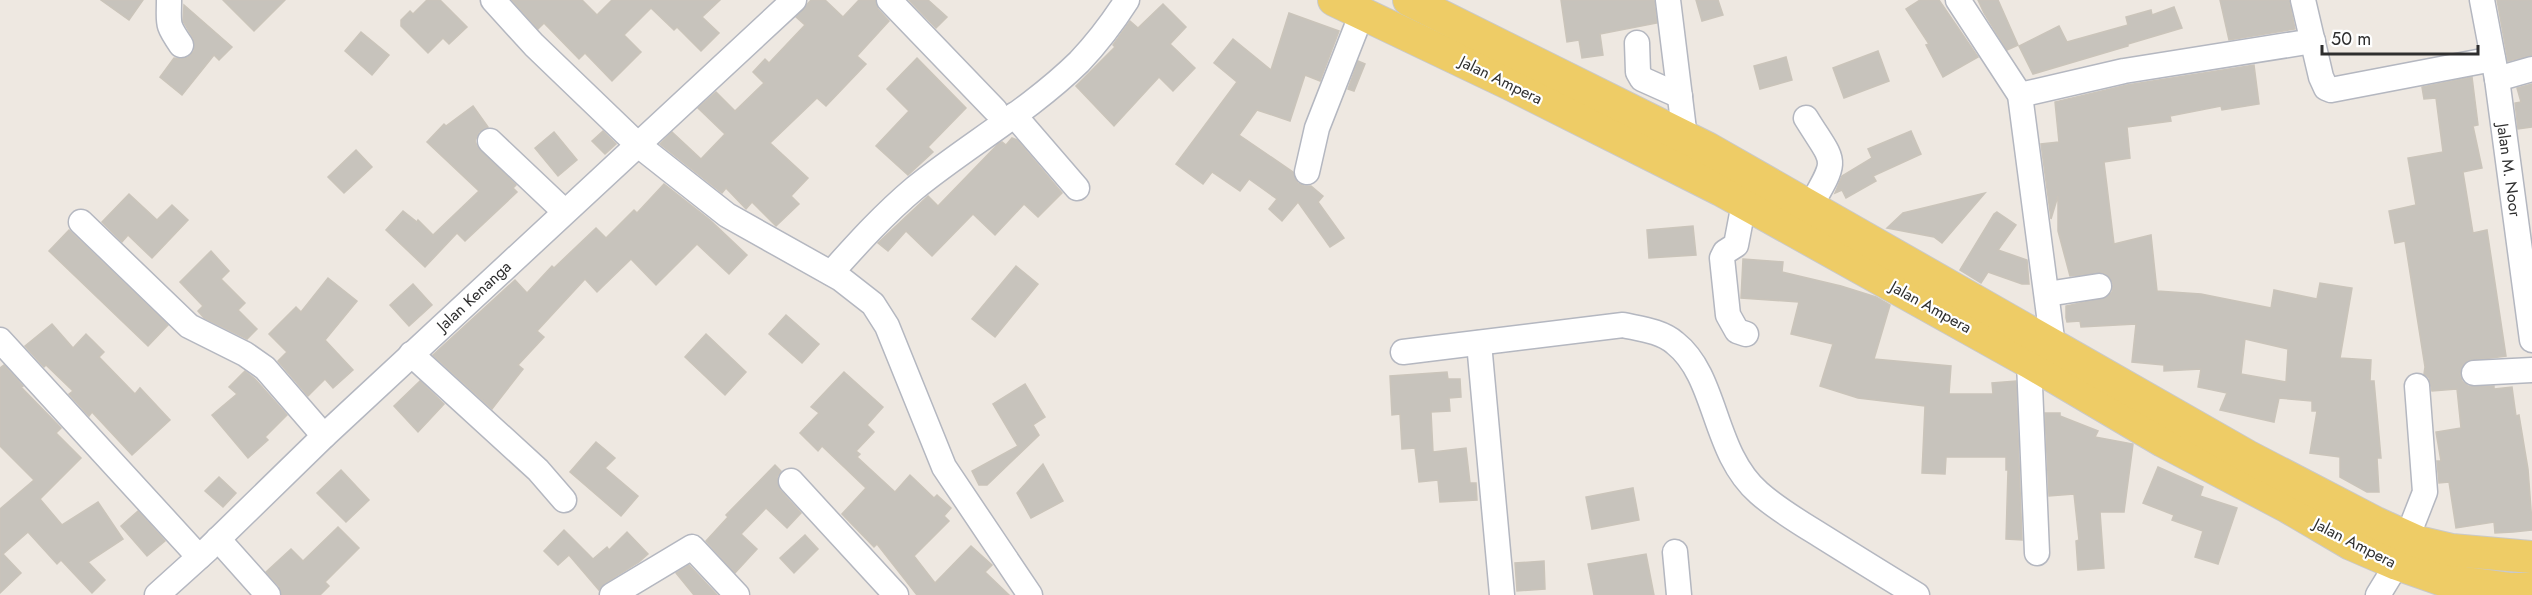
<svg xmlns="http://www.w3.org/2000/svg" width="2532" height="595" viewBox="0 0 2532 595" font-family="Jost,sans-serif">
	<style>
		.building { fill: #c7c3bc; stroke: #cac4ba; stroke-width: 1.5; fill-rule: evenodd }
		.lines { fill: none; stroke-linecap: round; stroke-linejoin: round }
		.minor-casing { stroke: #b4b7c0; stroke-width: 27 }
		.major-casing { stroke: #c9c9c9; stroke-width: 34 }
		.minor { stroke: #fff; stroke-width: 24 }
		.major { stroke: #ec6; stroke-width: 32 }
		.labels { text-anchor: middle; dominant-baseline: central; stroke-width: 4.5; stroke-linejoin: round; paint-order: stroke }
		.street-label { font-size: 16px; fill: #2e2e2e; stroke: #fff }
	</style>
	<rect width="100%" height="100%" fill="#eee8e1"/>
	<!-- building -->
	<g class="building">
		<path d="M101,0H143L129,20Z"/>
		<path d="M223,0H285L254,31Z"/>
		<path d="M427,0H440L467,27L449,44L443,38L428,53L401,26V20L410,11L413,14Z"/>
		<path d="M512,0H582L597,15L612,0H720L702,17L719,33L701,51L677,27L674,30L651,8L624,35L641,52L612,81L585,53L579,59L544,23L538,29Z"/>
		<path d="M811,0H825L843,17L859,0H875L878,9L889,21L857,56L866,64L826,106L817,98L770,143L808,178L791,196L799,204L776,226L752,202L746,209L726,188L722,193L660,144L672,132L701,159L725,134L698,108L716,92L735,111L764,83L753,72L765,59L769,63L805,25L796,17Z"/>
		<path d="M909,0H928L947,17L936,28Z"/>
		<path d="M1561,0H1654L1657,23L1600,34L1603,55L1582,58L1579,40L1567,42Z"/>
		<path d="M1696,0H1718L1723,15L1702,21Z"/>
		<path d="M1920,0H1939L1978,57L1943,77L1926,45L1929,44L1906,9Z"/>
		<path d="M1978,0H1998L2018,45L2007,50L1984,13Z"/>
		<path d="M2220,0H2289L2295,29L2229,40Z"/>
		<path d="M2497,0H2532V55L2508,61Z"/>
		<path d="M1163,4L1186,27L1170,44L1195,68L1173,91L1159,77L1114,126L1076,86L1115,47L1113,45L1130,21L1138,28Z"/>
		<path d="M184,5L232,47L219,60L214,55L182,95L160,77L174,58L181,59L188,57L194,51L193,38L183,21Z"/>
		<path d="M2174,7L2182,28L2128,44V46L2033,74L2019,46L2059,26L2067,42L2128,25L2126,17L2151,10L2152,15Z"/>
		<path d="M1289,13L1339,31L1320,81L1305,75L1290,121L1257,110L1239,135L1293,172L1298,183L1304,186H1311L1323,196L1318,202L1344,238L1330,247L1298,202L1282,221L1269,209L1277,199L1249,179L1240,191L1212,172L1203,184L1176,164L1237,82L1214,63L1233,39L1271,70Z"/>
		<path d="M361,32L389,55L372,75L345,51Z"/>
		<path d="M1878,51L1889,81L1844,98L1833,68Z"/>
		<path d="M1786,57L1792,80L1760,89L1754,66Z"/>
		<path d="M917,58L966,108L928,147L933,152L908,175L876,146L909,111L887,89Z"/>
		<path d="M1358,61L1365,64L1354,91L1348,89Z"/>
		<path d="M2254,65L2259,104L2222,110L2221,106L2170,116L2171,121L2127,127L2130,158L2104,162L2114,244L2151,235L2157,291L2201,294L2271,308L2274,290L2317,299L2320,283L2352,288L2340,358L2371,360L2370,381H2374L2381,458H2377L2379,492H2367L2340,477V457L2310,453L2317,411H2312V401L2279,398L2274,422L2220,410L2227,393L2198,387L2201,369L2164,371V365L2132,362L2136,324L2081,327L2080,321L2067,322L2066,318V306L2107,297L2112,292L2113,284L2110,278L2104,273L2070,276L2058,231V196L2051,219L2041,144L2059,142L2055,102L2127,85ZM2245,339L2288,349L2286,382L2241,374Z"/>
		<path d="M2472,77L2478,125L2473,126L2482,168L2463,172L2473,233L2487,230L2506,356L2467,361L2462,366L2460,374L2462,381L2468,386H2494V389L2512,387L2516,416L2519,415L2528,469L2532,523V530L2513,532L2495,533L2494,522L2456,528L2449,482L2439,483L2437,461H2441L2436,432L2461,428L2457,389L2432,391L2429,378L2424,374L2425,367L2405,241L2395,243L2389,211L2416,205L2408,158L2443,152L2436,98L2424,99L2422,87Z"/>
		<path d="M2532,84V127L2518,129L2515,103L2521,102L2517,88Z"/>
		<path d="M473,106L488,127L479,132L475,141L477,146L516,185L513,188L517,192L465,241L457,233L425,267L386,230L403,211L417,222L418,220L433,235L479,191L427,142L444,124L446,126Z"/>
		<path d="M603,131L616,144L605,154L592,141Z"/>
		<path d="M1911,131L1921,154L1873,176L1876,181L1846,198L1842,190L1835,193L1842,176L1872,158L1868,149Z"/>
		<path d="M554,132L577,160L558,176L535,148Z"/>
		<path d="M1012,138L1017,140L1062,193L1038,217L1024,204L995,235L973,214L932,256L906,231L888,251L878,243L928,196L938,206L998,144L1002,142L1006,145Z"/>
		<path d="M356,150L372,167L344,193L328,177Z"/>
		<path d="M664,184L710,220L747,255L729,274L697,244L656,285L631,259L597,292L585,279L537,331L544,337L518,365L523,369L492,409L433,355L515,280L527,293L552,266L554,268L596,228L606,238L634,210L637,213Z"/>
		<path d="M1985,193L1942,243L1934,237L1887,228L1903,213Z"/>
		<path d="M129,194L157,220L172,205L188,220L152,258L128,235L122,242L102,222Z"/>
		<path d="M1997,212L2016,225L1998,250L2027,260L2029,284H2022L1988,272L1981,283L1960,270L1994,214Z"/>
		<path d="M1693,226L1696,255L1649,258L1647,230Z"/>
		<path d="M69,230L168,325L148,346L49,251Z"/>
		<path d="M211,251L229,271L221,279L245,303L238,310L257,329L247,339L204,318L198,311L203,306L180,282Z"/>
		<path d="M1743,259L1783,262L1782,272L1841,286L1876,297L1890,305L1874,359L1951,366L1949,394H1993L1992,383L2016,381L2022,540L2006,539L2008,470H2006V457H1946L1945,474L1922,473L1925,406L1858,398L1820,386L1833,344L1791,334L1799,302L1741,298Z"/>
		<path d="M1016,266L1038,284L995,337L972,319Z"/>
		<path d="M328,278L357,301L325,340L353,370L333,388L325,379L308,396L278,361L287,352L269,334L296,307L301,312Z"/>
		<path d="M413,284L432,305L409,326L390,305Z"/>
		<path d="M786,315L819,344L802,363L769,334Z"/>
		<path d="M52,324L73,348L86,334L104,352L99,357L135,394L140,388L170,420L132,455L92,412L89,416L69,394L73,391L46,365L44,367L25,346Z"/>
		<path d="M706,334L746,372L725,395L685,357Z"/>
		<path d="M4,365L23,386L21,387L61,428L56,433L81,458L40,499L62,525L98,502L123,539L88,562L105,580L92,593L61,560L57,564L28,532L3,554L21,573L0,593V509L34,480L0,446V368Z"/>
		<path d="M245,371L255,379L287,415L265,437L268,440L248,458L212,415L237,394L229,387Z"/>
		<path d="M844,372L883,407L867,425L874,432L856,451L860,454L857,457L895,492L910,475L934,498L937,495L951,508L944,516L949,521L914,556L935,583L971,546L992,565L985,572L1009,595H917L877,544L874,547L842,514L866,488L822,446L818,451L800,433L819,413L811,407Z"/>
		<path d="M1447,372L1448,379H1460L1461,397L1449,398L1450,411L1431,412L1433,452L1466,448L1470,483H1476L1477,500L1440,502L1438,480L1419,482L1415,448L1402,449L1400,414L1392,415L1390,376Z"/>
		<path d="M420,381L444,404L418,432L394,406Z"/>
		<path d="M1025,384L1045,417L1033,425L1039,435L987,485H979L972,471L1018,446L993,404Z"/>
		<path d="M2045,413H2060V416L2098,431L2095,437L2133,444L2124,512H2100L2104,568L2078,570L2076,541L2079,540L2074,494L2049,496Z"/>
		<path d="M596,442L615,458L605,468L638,496L621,516L570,472Z"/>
		<path d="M1043,464L1063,501L1031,518L1017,493Z"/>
		<path d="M775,465L781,471L777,477L780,490L801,513L787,528L766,508L741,534L757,549L735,573L706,541L728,517L726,515Z"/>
		<path d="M2158,467L2203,487L2200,496L2237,508L2218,564L2195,557L2203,531L2172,520L2174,515L2143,503Z"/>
		<path d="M341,470L369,500L346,522L317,493Z"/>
		<path d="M219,477L236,493L223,507L205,491Z"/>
		<path d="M1633,488L1639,520L1592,529L1586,497Z"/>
		<path d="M138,511L165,541L147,556L121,526Z"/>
		<path d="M338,527L359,548L325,582L329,586L320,595H282L279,586L266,572L291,549L303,561Z"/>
		<path d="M564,530L593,559L607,547L609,550L627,532L648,554L639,562L605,583L599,590L569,555L558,565L544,551Z"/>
		<path d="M805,535L818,549L794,573L780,558Z"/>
		<path d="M1646,554L1654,595H1594L1588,564Z"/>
		<path d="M1544,561L1545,589L1517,591L1515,563Z"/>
		<path d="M689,565L717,595H694L676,573Z"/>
	</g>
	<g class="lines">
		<defs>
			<g id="minor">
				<path d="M169,0C169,25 166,23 181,45"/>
				<path d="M493,0L534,45L637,144L727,215L841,279L873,304L887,326L944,467L1030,595"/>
				<path d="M889,0L995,110"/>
				<path d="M1668,0L1685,138"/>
				<path d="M1958,0L2020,95L2053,346"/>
				<path d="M2303,0L2321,77L2326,88L2331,90L2493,59"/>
				<path d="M2482,0L2497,79L2532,340"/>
				<path d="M1637,43L1638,72L1642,79L1680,96"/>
				<path d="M2497,79L2532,69"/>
				<path d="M2020,95L2124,71L2313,41"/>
				<path d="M1014,115L1077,188"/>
				<path d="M1806,118C1835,165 1839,156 1811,205"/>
				<path d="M490,141L564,211"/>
				<path d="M1307,172L1317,128L1362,13"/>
				<path d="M1744,203L1736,245L1725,252L1722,258L1728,315L1737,331L1746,334"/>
				<path d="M81,222L189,326L245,354L265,368L324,436"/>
				<path d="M831,273C858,243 884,214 915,188C968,145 1030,110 1079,62C1097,43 1113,22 1127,0"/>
				<path d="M2047,294L2099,286"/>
				<path d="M0,340L199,557"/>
				<path d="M1479,343L1502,595"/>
				<path d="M1403,352L1623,325C1641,329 1661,331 1675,343C1718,377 1712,452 1759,493C1777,509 1799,522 1820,535C1852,555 1884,575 1917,595"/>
				<path d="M411,354L538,470L564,500"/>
				<path d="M2029,362L2037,553"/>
				<path d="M2474,373L2532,370"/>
				<path d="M791,481L896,595"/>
				<path d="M2407,538L2425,492L2417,386"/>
				<path d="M218,539L268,595"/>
				<path d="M1675,552L1679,595"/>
				<path d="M157,595L208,549L324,436L794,0"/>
				<path d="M612,595L692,547L737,595"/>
				<path d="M2378,595L2397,564"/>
			</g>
			<g id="major">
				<path d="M1334,0L1510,84L1721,190L2029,362L2163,441L2288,507L2351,544L2397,564L2443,580L2511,589H2532"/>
				<path d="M1409,0L1707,148L2247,456L2376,523L2418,542L2452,550L2532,557"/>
			</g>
		</defs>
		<!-- minor casing -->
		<use href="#minor" class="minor-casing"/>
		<!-- major casing -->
		<use href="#major" class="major-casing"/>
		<!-- minor -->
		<use href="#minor" class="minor"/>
		<!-- major -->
		<use href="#major" class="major"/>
	</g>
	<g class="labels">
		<!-- street labels -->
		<g class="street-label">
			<text transform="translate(1501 80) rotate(26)">Jalan Ampera</text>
			<text transform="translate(2509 170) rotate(82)">Jalan M. Noor</text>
			<text transform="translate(474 296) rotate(-43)">Jalan Kenanga</text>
			<text transform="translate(1931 307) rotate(29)">Jalan Ampera</text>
			<text transform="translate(2355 543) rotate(27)">Jalan Ampera</text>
		</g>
	</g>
	<!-- scale -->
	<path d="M2322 45v9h156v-9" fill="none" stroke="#2e2e2e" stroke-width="3"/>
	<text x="2331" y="45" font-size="18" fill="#2e2e2e" stroke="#ffffff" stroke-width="4.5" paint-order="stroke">50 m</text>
</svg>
